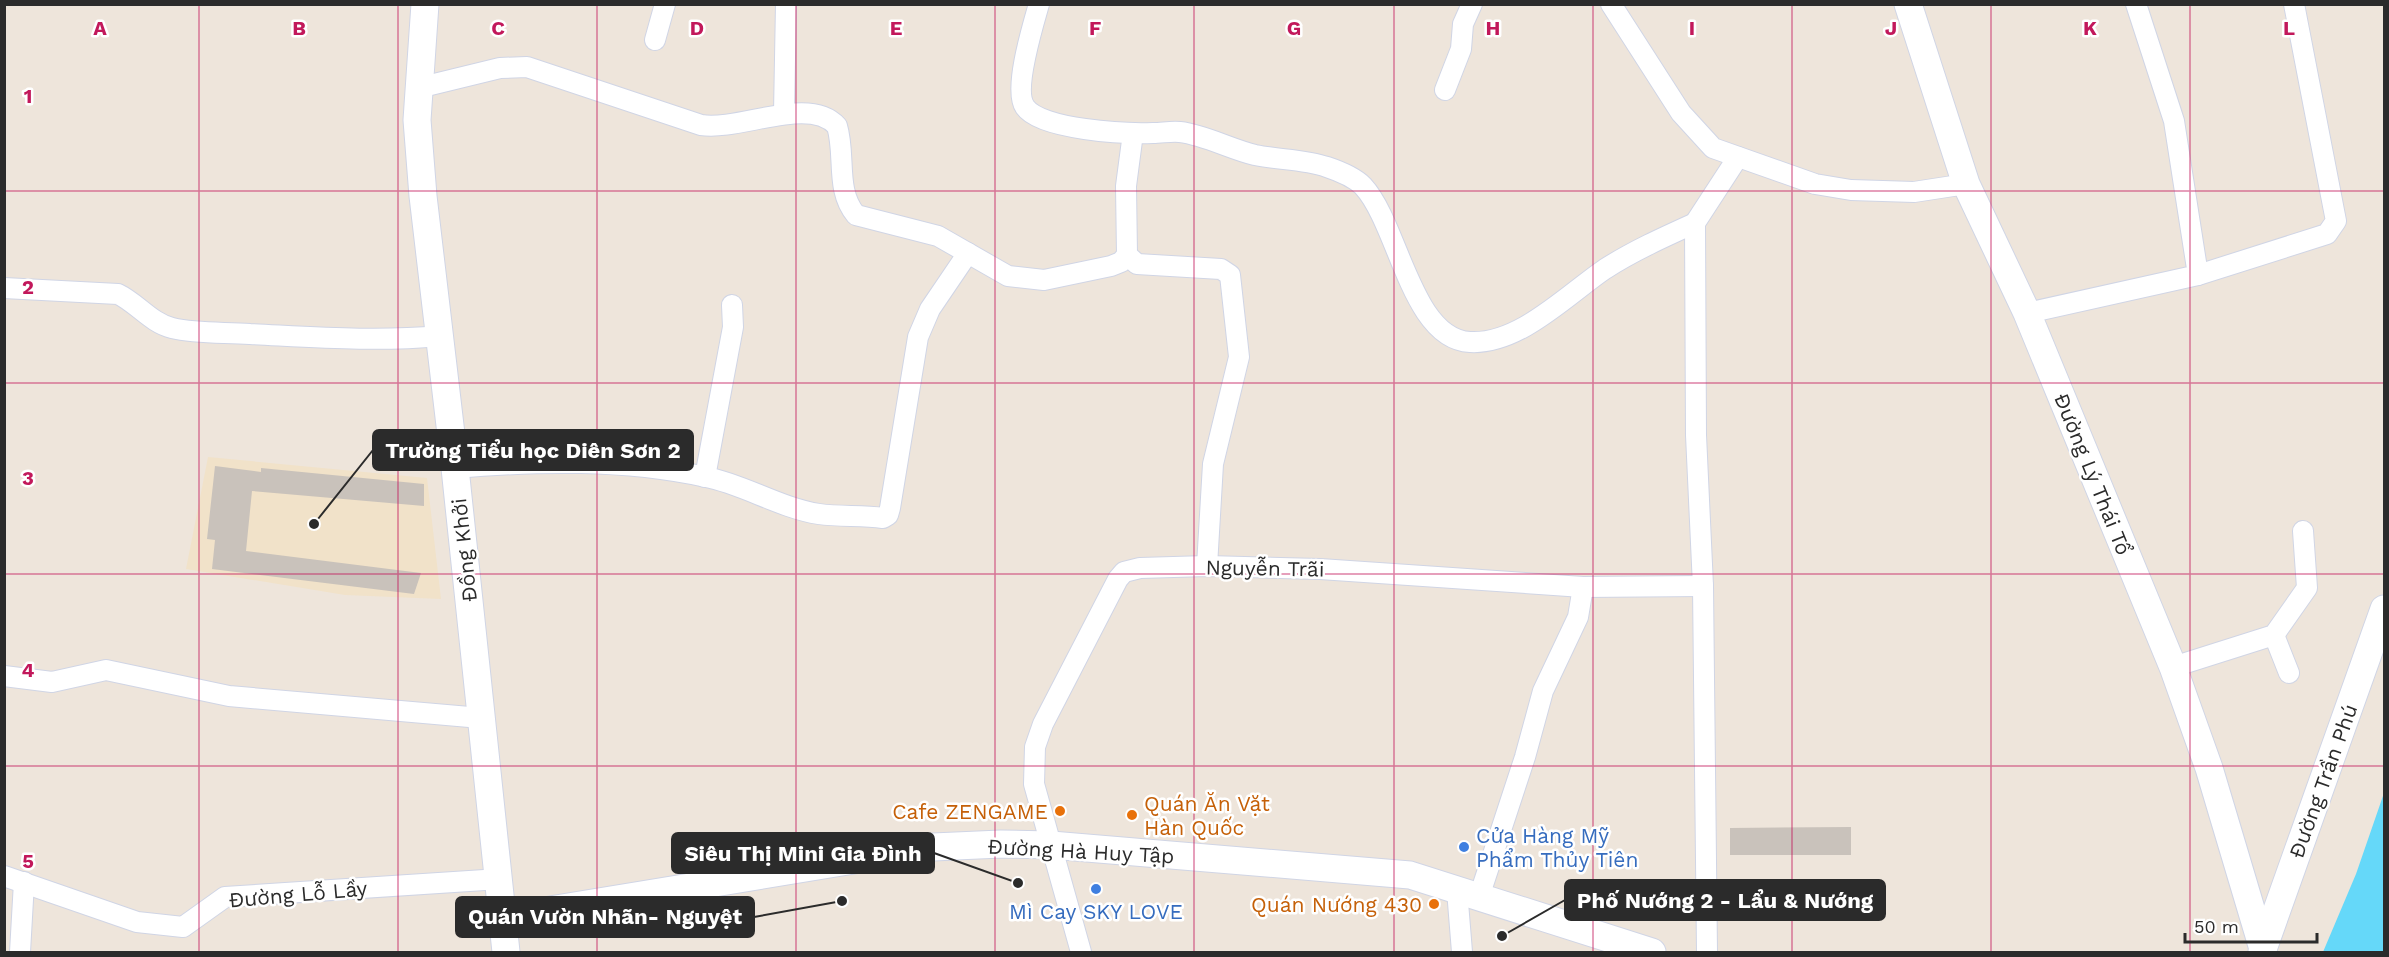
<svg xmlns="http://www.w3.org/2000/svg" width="2389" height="957" viewBox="0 0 2389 957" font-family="'Work Sans',sans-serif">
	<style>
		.education { fill: #f1e2c9 }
		.water { fill: #65d8f9 }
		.building { fill: #c9c2bb }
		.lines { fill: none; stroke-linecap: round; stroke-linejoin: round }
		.street-casing { stroke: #d0d5e5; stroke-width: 22 }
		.secondary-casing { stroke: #d0d5e5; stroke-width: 29 }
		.street { stroke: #fff; stroke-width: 20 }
		.secondary { stroke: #fff; stroke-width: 27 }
		.grid { fill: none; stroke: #c2185b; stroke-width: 1.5; stroke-opacity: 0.55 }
		.food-dot { fill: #e8710a; stroke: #fff; stroke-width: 2 }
		.shop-dot { fill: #3f7fe0; stroke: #fff; stroke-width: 2 }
		.labels { text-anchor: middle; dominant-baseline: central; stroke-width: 5; stroke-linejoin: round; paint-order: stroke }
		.street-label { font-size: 21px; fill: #2b2b2b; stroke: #fff }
		.food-label { font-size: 21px; fill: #c56008; stroke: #fff; text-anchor: end }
		.shop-label { font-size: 21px; fill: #366cbe; stroke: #fff; text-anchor: start }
		.grid-label { font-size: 20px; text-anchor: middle; font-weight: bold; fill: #c2185b; stroke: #fff; stroke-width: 5; stroke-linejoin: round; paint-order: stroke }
		.leader { fill: none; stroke: #2b2b2b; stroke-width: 2 }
		.callout-dot { fill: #2b2b2b; stroke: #fff; stroke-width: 2 }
		.callout { fill: #2b2b2b; stroke: #2b2b2b; stroke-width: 2 }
		.callout-label { font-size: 22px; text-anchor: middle; font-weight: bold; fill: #fff }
	</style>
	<rect width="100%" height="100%" fill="#eee5db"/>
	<!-- education -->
	<path class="education" d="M208,457L427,478L441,599L345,595L186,569Z"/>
	<!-- water -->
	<path class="water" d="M2384,793V952H2323L2356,874Z"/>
	<!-- building -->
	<g class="building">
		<path d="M215,466L261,472V468L424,484V506L252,491L246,551L421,573L414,594L212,569L215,540L207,539Z"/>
		<path d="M1851,827V855H1730V828Z"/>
	</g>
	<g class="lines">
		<defs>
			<g id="street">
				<path d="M1039,4C1033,25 1013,90 1025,107C1041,130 1126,134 1153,133C1162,133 1171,131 1180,132C1205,135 1230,149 1255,155C1279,160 1304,159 1327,167C1339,171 1354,177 1363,186C1399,225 1411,339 1470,342C1519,345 1568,294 1605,269C1633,251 1664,237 1695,223"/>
				<path d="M1611,4L1681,113L1713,148L1815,184L1851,190L1914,192L1966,184"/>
				<path d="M655,40L665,4"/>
				<path d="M418,88L500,68L527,67L701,125C741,131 809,95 837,126C846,156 835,190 856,215L938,236L1008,276L1044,280L1111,266L1121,262L1127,255L1126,186L1133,133"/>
				<path d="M1445,90L1461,49L1463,24L1472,4"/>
				<path d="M784,113L786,4"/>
				<path d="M1127,255L1137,264L1221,269L1230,275L1239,357L1213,464L1207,566"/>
				<path d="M2198,275L2327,234L2336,221L2294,4"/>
				<path d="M4,288L118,294C137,303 151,323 172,328C198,334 224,332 250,334C313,337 376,342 439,336"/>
				<path d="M2027,313L2198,275L2174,121L2136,4"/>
				<path d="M455,468C539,461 623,459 706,477C743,484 780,508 819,514C840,517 862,515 883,518L888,515L890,508L918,337L930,309L968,253"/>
				<path d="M705,477L733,327L732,305"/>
				<path d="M2274,635L2289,673"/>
				<path d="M2173,667L2274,635L2307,588L2303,531"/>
				<path d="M4,676L52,682L106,670L229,696L481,718"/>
				<path d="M4,876L137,922L183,927L225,897L500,879"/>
				<path d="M1457,890L1462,952"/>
				<path d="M1479,897L1525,757L1543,691L1578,617L1583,587"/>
				<path d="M20,952L24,882"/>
				<path d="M1081,952L1034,784L1035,747L1043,724L1118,579L1124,572L1140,568L1207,566L1320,569L1583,587L1703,586"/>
				<path d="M1707,952L1703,586L1696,435L1695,223L1738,157"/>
			</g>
			<g id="secondary">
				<path d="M425,4L417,120L423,196L455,468L506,952"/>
				<path d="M1908,4L1966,184L2027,313L2173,667L2209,768L2263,949"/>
				<path d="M502,918L933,847L1001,844L1051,845L1410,875L1652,952"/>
				<path d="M2262,952L2384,609"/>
			</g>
		</defs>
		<!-- street casing -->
		<use href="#street" class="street-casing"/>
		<!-- secondary casing -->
		<use href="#secondary" class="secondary-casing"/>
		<!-- street -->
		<use href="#street" class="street"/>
		<!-- secondary -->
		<use href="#secondary" class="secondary"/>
	</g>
	<!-- grid -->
	<path class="grid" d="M199,4V952M398,4V952M597,4V952M796,4V952M995,4V952M1194,4V952M1394,4V952M1593,4V952M1792,4V952M1991,4V952M2190,4V952M4,191H2384M4,383H2384M4,574H2384M4,766H2384"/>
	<!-- markers -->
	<g class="food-dot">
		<circle cx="1060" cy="811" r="6"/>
		<circle cx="1132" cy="815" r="6"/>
		<circle cx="1434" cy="904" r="6"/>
	</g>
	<g class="shop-dot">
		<circle cx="1464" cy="847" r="6"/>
		<circle cx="1096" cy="889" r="6"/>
	</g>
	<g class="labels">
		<!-- street labels -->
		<g class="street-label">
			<text transform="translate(2093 474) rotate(68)">Đường Lý Thái Tổ</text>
			<text transform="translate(464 550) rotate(-96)">Đồng Khởi</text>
			<text transform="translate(1265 568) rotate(1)">Nguyễn Trãi</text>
			<text transform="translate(2323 781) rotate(-70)">Đường Trần Phú</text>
			<text transform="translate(1081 851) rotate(3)">Đường Hà Huy Tập</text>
			<text transform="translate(298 894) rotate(-5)">Đường Lỗ Lầy</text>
		</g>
		<!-- food labels -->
		<g class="food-label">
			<text x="1144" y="803" text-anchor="start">Quán Ăn Vặt<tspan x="1144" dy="24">Hàn Quốc</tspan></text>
			<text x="1048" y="811">Cafe ZENGAME</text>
			<text x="1422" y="904">Quán Nướng 430</text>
		</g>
		<!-- shop labels -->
		<g class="shop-label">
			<text x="1476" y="835">Cửa Hàng Mỹ<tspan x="1476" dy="24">Phẩm Thủy Tiên</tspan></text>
			<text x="1096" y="911" text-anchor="middle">Mì Cay SKY LOVE</text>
		</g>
	</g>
	<g class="grid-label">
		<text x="100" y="35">A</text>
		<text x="299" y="35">B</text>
		<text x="498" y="35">C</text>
		<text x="697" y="35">D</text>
		<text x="896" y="35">E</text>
		<text x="1095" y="35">F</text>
		<text x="1294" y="35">G</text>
		<text x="1493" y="35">H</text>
		<text x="1692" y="35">I</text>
		<text x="1891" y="35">J</text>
		<text x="2090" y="35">K</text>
		<text x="2289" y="35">L</text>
		<text x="28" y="103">1</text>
		<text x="28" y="294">2</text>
		<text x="28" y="485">3</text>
		<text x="28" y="677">4</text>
		<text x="28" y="868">5</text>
	</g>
	<!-- callouts -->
	<path class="leader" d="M314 524L373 450M1018 883L934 853M1502 936L1565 900M842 901L754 917"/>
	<g class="callout-dot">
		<circle cx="314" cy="524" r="6"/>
		<circle cx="1018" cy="883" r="6"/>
		<circle cx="1502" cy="936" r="6"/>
		<circle cx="842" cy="901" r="6"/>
	</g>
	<g class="callout">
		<rect x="373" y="430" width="320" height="40" rx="6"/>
		<rect x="672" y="833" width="262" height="40" rx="6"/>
		<rect x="1565" y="880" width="320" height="40" rx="6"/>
		<rect x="456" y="897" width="298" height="40" rx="6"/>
	</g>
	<g class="callout-label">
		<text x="533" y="458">Trường Tiểu học Diên Sơn 2</text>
		<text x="803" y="861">Siêu Thị Mini Gia Đình</text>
		<text x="1725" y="908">Phố Nướng 2 - Lẩu &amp; Nướng</text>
		<text x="605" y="924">Quán Vườn Nhãn- Nguyệt</text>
	</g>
	<!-- border -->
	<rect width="2389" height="957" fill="none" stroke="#2b2b2b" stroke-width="12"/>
	<!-- scale -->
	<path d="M2185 933v9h132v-9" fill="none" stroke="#2b2b2b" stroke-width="3"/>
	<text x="2194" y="933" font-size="18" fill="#2b2b2b" stroke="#ffffff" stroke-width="4.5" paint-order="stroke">50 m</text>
</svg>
